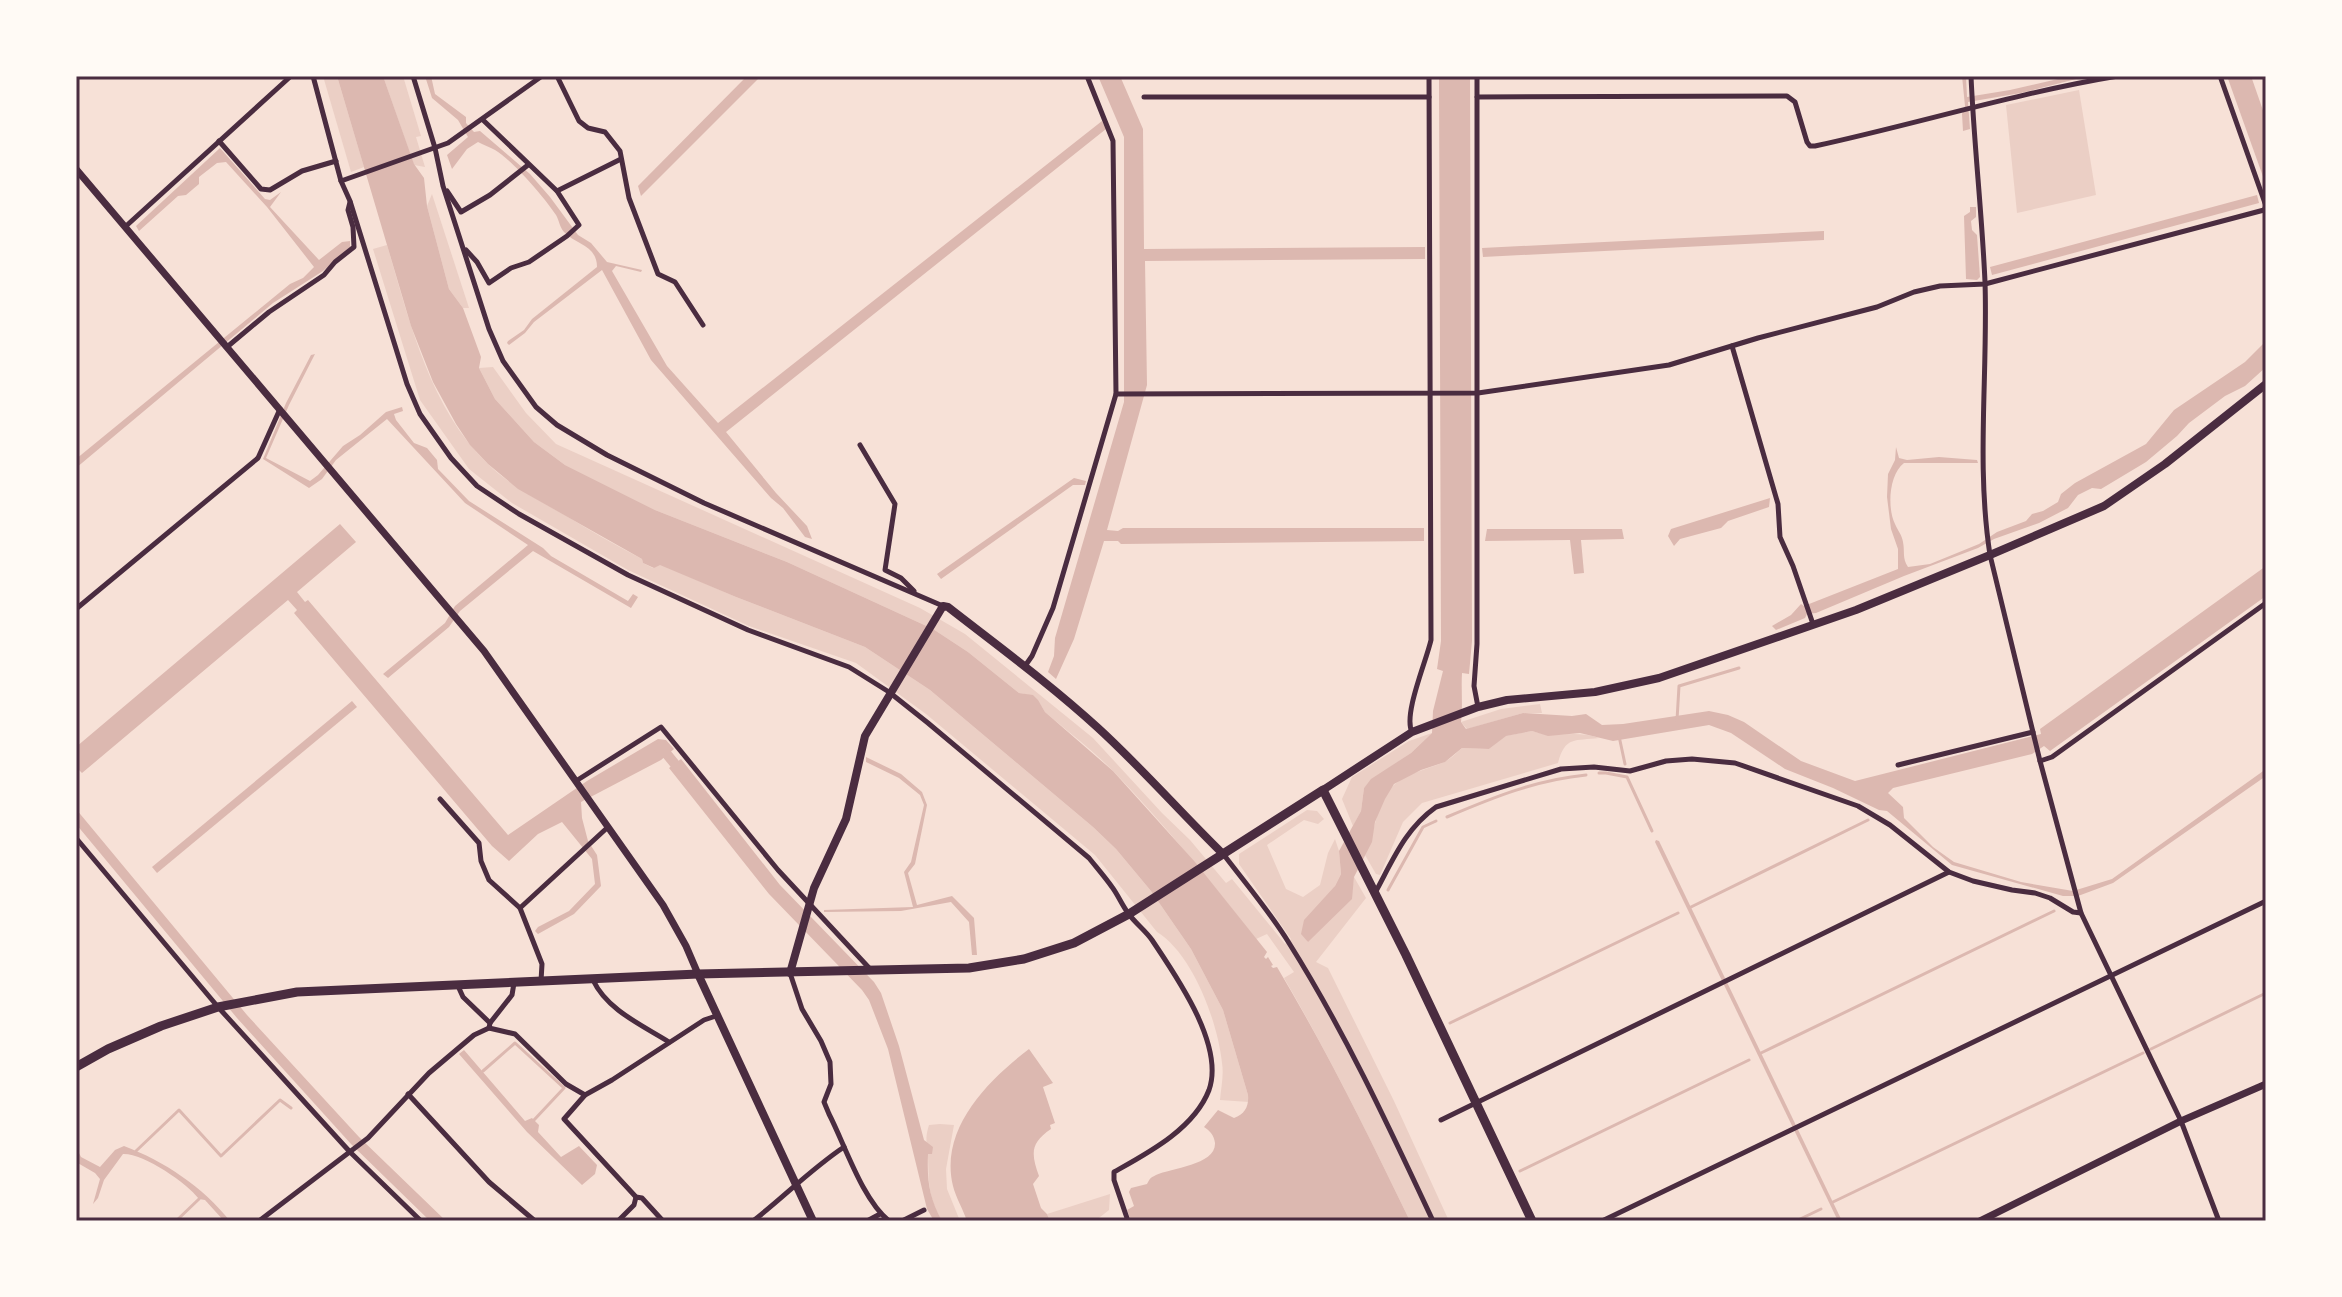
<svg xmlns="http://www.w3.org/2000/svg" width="2342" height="1297" viewBox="0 0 2342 1297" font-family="Quicksand,sans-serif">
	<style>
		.green { fill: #ebcfc5 }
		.water { fill: #dcb8b0 }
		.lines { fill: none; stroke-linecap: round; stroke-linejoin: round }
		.stream { stroke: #dcb8b0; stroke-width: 3 }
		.canal { stroke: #dcb8b0; stroke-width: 10 }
		.minor { stroke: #4a2c40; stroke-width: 5 }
		.tertiary { stroke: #4a2c40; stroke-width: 7 }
		.secondary { stroke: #4a2c40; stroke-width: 8 }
		.primary { stroke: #4a2c40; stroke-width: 9 }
		.neatline { fill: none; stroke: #4a2c40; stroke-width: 3 }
	</style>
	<rect width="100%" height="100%" fill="#f7e1d7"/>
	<!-- green -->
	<g class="green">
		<path d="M323,76H337L364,167L351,172Z"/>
		<path d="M383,76H403L421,136L416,137L425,167L414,165Z"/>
		<path d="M2079,90L2096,195L2017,213L2006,105Z"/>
		<path d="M432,194L469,308H463L449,289L427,206Z"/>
		<path d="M387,245C409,319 429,407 487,463C509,485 536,499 563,514C589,530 615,545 642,559L643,563L653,568L660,564L736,597L865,647L930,690L1093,827L1116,849L1151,891L1191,949L1223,1010L1248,1095L1249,1102L1220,1100C1221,1088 1224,1075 1222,1063C1218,1023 1193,954 1157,932L1095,855L926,714L856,663L749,626L628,570L512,503L469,469L420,400L373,249Z"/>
		<path d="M493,367L526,413L556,444L920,608L965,634L1093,738L1162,813L1190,840L1226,883L1232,879L1285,944L1291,939L1239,864V854L1307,810L1317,811L1324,819L1318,824L1304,820L1267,845L1286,889L1303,897L1320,885L1328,853L1335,839L1339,851L1341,874L1307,942L1351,899L1354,877L1366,898L1316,962L1328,968L1394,1101L1449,1221H1410C1370,1138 1330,1057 1284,978L1294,972L1267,934L1256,939C1211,882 1166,826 1115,773C1094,751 1068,732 1045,712C1039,701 1032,694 1019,693L968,652L933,629L787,562L655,510L565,465L534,442L495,399L479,368Z"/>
		<path d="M1540,704L1542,713H1523L1467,729L1461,722L1501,709Z"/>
		<path d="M1532,731C1556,739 1575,729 1599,738C1575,741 1565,736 1558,763L1422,803L1403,822L1380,875L1376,874L1365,855C1376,833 1375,801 1395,784C1408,773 1427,769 1442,763C1450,760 1456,753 1462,748L1489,749L1505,736Z"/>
		<path d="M1432,733L1411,753L1371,780L1364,788L1361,811L1353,826L1342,799L1352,777L1409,741Z"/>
		<path d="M940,1124L954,1125L946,1169L947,1189L960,1221H942C928,1196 929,1185 928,1157C928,1143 924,1141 929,1125Z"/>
		<path d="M1110,1194L1109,1210L1095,1221H1050L1047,1214Z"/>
	</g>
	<!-- water -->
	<g class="water">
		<path d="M337,76H383L414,164L424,178L427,206L449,289L463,308L481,357L479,368L495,399L534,442L565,465L655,510L787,562L933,629L968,652L1019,693L1033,695L1038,700L1045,712L1113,771L1195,862L1267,952L1264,957L1266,959L1268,957L1273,965L1271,966L1273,968L1277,967C1326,1049 1368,1134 1410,1221H1131L1127,1210L1134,1206L1129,1192L1131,1188L1147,1184C1151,1177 1149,1179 1156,1175C1171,1168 1216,1165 1215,1143C1214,1135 1210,1131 1204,1127L1218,1110L1234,1118C1245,1114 1249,1106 1248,1095L1223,1010L1191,949L1151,891L1116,849L1093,827L930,690L865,647L736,597L660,565L654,568L643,563L642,559L518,489L488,464L470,445L456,424L433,382L411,326Z"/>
		<path d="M425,76H431L435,94L466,117V123L474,132L480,131L530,174L550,197L578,235L591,243L607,262L642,270L641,272L616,266L612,271L667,366L718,423L1102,121L1106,129L726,432L776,493L807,526L812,539L805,537L783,508L771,498L651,360L602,270L534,322L525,333L509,345L507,343L508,341L524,330L532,319L597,267C597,245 576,245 564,232C560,228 559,220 556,215C544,197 513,161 495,150C490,147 483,145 478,142L467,149L452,169L447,155L468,137L458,120L432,98Z"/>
		<path d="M747,76H761L641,196L638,186Z"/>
		<path d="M1098,76H1120L1143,129L1144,249L1425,247V259L1145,261L1147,385L1107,530L1118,531L1123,528H1424V541L1121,544L1118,541H1104L1074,639L1056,679L1048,672L1054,656L1055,638L1124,402V137Z"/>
		<path d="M1439,76H1470L1472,641L1469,674L1462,673C1461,690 1463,705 1461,722L1466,729L1523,713L1572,716L1586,714L1602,725L1623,724L1709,711L1728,715L1744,722L1801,761L1855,781L2041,734L2040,729L2266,566V596L2050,751L2044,746L2032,754L1893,788L1888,793L1903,807L1904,818L1933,847L1954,862L2021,882L2073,891L2112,879L2266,769V776L2113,883L2078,896H2063L1952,865L1887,811L1879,810L1833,788L1785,769L1731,733L1709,725L1613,741L1580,733L1548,736L1532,731L1506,736L1489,749L1462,748L1445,762L1421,770L1394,784L1385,799L1375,822L1372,842L1354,877L1352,899L1308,942L1301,934L1304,920L1335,886L1341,874L1339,851L1361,811L1364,788L1371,779L1411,753L1432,733L1433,711L1443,671L1437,669L1441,641Z"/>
		<path d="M1962,76H1966L1967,97L2010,90L2071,76H2088L2021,93L1968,102L1970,129L1963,131L1962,114L1965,106Z"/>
		<path d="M2227,76H2251L2266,119V185Z"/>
		<path d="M220,148L265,199L270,200L281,192L270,207L319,260L342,242L350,241V247L323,271L273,303L76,468V459L290,284L303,278L314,267L267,207L226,162L217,163L199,177V184L186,195L178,196L139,231L136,226Z"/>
		<path d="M2257,195L2259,203L1992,275L1990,267Z"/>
		<path d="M1970,207H1976V217L1971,221L1972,230L1977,235L1980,277L1977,280L1966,279L1964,216L1970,212Z"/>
		<path d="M1824,231V240L1483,257L1482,248Z"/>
		<path d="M2266,341V367L2245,386L2225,396L2189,423L2177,436L2146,462L2101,489L2092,488L2078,495L2068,508L2039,523L1994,539L1978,548L1904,576L1816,613L1807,614L1805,618L1776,630L1772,626L1791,615L1801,604L1804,606L1898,569V549L1891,529L1887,497L1888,474L1895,460L1896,447L1899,458L1907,460L1939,457L1977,460L1978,463H1904C1889,474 1887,508 1895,524C1898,531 1902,535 1903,542C1905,552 1902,558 1908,567L1930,564L1979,544L1997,532L2026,521L2032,514L2043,511L2058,502L2061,494L2075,483L2146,444L2174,410L2245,362Z"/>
		<path d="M315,354L289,405L266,458L310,481L318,475L343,446L360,435L386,412L402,407L403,411L394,414L396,420L414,443L427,448L437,460L438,469L469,501L543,548L551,556L628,601L633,594L638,597L631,608L533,551L460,611L449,627L388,678L383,674L445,623L455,606L528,545L465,503L387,419L336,460L322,479L309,488L263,459L286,403L311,355Z"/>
		<path d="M1074,478L1086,481L1085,485H1073L941,579L937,574Z"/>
		<path d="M1770,498L1769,507L1728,521L1721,528L1680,539L1674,546L1668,536L1671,529Z"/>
		<path d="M340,524L356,542L297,592L305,602L308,600L508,835L587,781L658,739L666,740L674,749L661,760L581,802L582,818L588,841L597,855L601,886L574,914L538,934L535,931L538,927L569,911L595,884L592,859L562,822L538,834L509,861L492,846L294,613L297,610L288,600L82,773L78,769L76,770V747Z"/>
		<path d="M1487,529H1622L1624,539L1581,540L1584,573L1574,574L1570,540L1485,541Z"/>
		<path d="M352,701L357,707L157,873L152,867Z"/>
		<path d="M866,757L901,774L922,792L927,805L915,864L908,873L917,905L952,896L974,918L977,955H972L969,922L951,902L901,911L824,912V910L913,907L904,872L911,862L924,805L920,795L899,778L866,762Z"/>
		<path d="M681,759L780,885L874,982L881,993L899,1046L924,1140L933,1147L932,1154H928C927,1181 929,1197 942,1221H934L927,1209L888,1049L869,1000L862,990L769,894L669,768Z"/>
		<path d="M76,809L247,1015L359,1137L446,1221H430L351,1144L237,1018L76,824Z"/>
		<path d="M1656,840L1659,841L1842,1221H1838L1655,842Z"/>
		<path d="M1029,1049L1053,1083L1043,1087L1055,1123L1050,1125L1051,1129C1030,1143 1031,1154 1039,1176L1033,1184L1041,1208L1047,1214L1050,1221H967C963,1209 956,1198 953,1186C939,1129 988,1080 1029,1049Z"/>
		<path d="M464,1050L525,1121L532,1118L539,1125L538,1132L561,1157L579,1146L597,1165L595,1174L582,1185L527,1132L459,1054Z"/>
		<path d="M124,1146C164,1161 203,1187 230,1221H224L205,1200L199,1199C187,1183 143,1153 123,1154L104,1180L98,1198L93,1204L100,1179L95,1173L76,1162V1147L81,1157L100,1167L115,1150Z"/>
	</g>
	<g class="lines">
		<!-- stream -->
		<g class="stream">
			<path d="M1677,720L1679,686L1739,668"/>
			<path d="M1619,736L1625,764"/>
			<path d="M1599,773H1606L1627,777L1652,831"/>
			<path d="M1447,817C1494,797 1536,780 1586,775"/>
			<path d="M1388,890L1423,827L1436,821"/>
			<path d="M1691,907L1868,820"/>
			<path d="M1450,1023L1678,913"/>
			<path d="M2151,1049L2266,993"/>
			<path d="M1761,1053L2054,911"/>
			<path d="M483,1071L515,1043L564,1088L534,1120"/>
			<path d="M136,1151L179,1110L221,1156L280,1100L291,1108"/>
			<path d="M1520,1171L1749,1060"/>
			<path d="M1833,1202L2143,1053"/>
			<path d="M176,1221L199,1199"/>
			<path d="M1796,1221L1821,1209"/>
		</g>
		<!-- canal -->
		<path class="canal" d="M659,748L661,747L683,774"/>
		<!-- minor -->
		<g class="minor">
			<path d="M313,76L341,181L350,201L407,384L420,414L451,458L477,486L519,514L628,575L748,630L849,667L889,692L928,723L1089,858C1097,868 1105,877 1112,887C1118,895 1122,905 1128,913C1135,923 1145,930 1152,940C1176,976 1225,1045 1209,1090C1194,1129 1148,1153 1114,1172V1180L1128,1221"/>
			<path d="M413,76L435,148L443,186L489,329L503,361L536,407L557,425L607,455L704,503L943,606"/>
			<path d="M557,76L579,121L588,128L605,132L620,151L629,198L658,274L675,282L703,325"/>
			<path d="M1477,76V644L1474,686L1478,707"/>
			<path d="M1971,76C1974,145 1982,213 1985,282C1988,374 1976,465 1990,555L2040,761L2081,913L2181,1121L2219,1221"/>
			<path d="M1144,97H1429"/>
			<path d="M1477,97L1787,96L1795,102L1807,142L1810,146H1815C1916,124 2016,93 2118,76"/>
			<path d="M219,141L261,189L270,190L302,171L336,161"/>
			<path d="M341,181L448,143L542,76"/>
			<path d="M447,191L461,212L490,195L528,165"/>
			<path d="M557,191L621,159"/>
			<path d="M125,227L291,76"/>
			<path d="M466,250L477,262L489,283L511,268L529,262L567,236L579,225L557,191L483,120"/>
			<path d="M1732,346L1778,504L1780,537L1793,566L1813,624"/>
			<path d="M227,347L269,312L324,275L335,262L354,247L353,227L348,210L350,202"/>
			<path d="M1116,394L1478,393L1669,365L1758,338L1877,307L1914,292L1940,286L1985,284L2264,210L2266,206L2220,76"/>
			<path d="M860,445L895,504L885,570L901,578L914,591"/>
			<path d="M76,609L258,458L280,409"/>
			<path d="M1025,666L1032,656L1053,608L1116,394L1113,141L1087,76"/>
			<path d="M1412,732C1403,715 1426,662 1431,640L1429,76"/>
			<path d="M2040,761L2052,757L2266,603"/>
			<path d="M1898,765L2033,732"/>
			<path d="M576,781L661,727L778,870L871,970"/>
			<path d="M440,799L479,843L481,861L489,880L520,908"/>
			<path d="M76,838L218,1007L350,1152L421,1221"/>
			<path d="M1224,855C1246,884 1270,912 1289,943C1345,1032 1389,1127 1433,1221"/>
			<path d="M1375,893C1393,860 1405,829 1436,807L1561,769L1594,767L1630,771L1666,761L1692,759L1735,763L1858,806L1890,825L1949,872L1973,881L2012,890L2035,893L2050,898L2073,912L2081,913"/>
			<path d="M790,973L802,1009L821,1041L830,1062L831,1084L824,1102L829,1114C845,1145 862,1199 889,1221"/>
			<path d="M593,980C607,1010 642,1025 669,1042"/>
			<path d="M541,981L542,964L520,908L608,827"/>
			<path d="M458,986L463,997L490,1023L489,1028"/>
			<path d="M490,1023L512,995L514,983"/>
			<path d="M408,1094L489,1182L535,1221"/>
			<path d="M1441,1120L1949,872"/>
			<path d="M259,1221L368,1138L429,1073L474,1035L489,1028L515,1034L566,1084L585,1095"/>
			<path d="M618,1221L634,1205L636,1197"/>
			<path d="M663,1221L642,1198L636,1197L564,1119L585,1095L612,1080L704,1020L716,1016"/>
			<path d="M753,1221C784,1197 811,1169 844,1147"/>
			<path d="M867,1221L880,1214"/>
			<path d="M902,1221L924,1210"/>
			<path d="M1602,1221L2266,901"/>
		</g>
		<!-- tertiary -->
		<g class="tertiary">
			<path d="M76,169L484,651L663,905L686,946L698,974"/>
			<path d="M1980,1221L2181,1121L2266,1084"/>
		</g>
		<!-- secondary -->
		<g class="secondary">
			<path d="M1323,790L1412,732L1478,707L1507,700L1595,692L1659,678L1856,610L1990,555L2104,506L2165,464L2266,384"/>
			<path d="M790,973L814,888L846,819L865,736L943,606L948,607C998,646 1050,684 1097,727C1141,767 1180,812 1223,854"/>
			<path d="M698,974L813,1221"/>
		</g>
		<!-- primary -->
		<path class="primary" d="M76,1067L108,1049L161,1026L218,1007L297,992L698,974L969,968L1024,959L1074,943L1129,914L1323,790L1406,955L1532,1221"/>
	</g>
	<!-- border -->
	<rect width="2342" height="1297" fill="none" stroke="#fffaf5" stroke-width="156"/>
	<rect x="78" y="78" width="2186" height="1141" class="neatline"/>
</svg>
